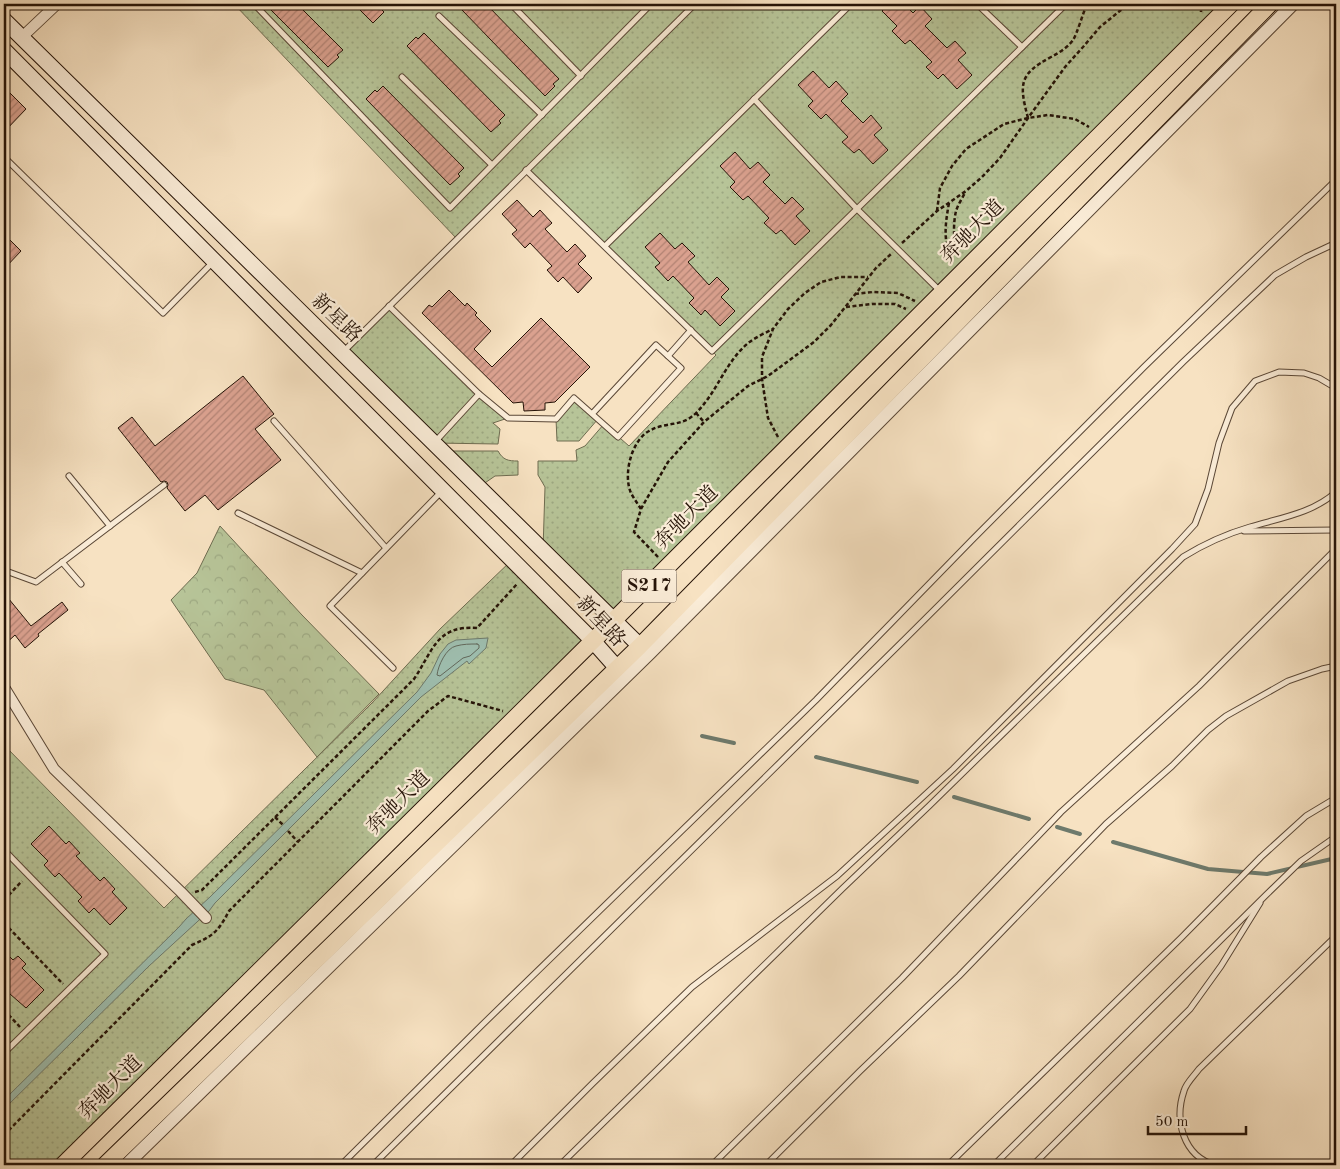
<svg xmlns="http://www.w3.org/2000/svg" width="1340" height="1169" viewBox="0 0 1340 1169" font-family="'Old Standard TT','Noto Serif SC',serif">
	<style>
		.grass { fill: url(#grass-dots); stroke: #6e6c50 }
		.forest { fill: url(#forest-crowns); stroke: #6e6c50 }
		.water { fill: #9ebeaf; stroke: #6e7a6c }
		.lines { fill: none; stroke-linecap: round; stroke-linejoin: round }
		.shore { stroke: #62685b; stroke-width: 1 }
		.stream { stroke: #6e7a6c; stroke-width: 4 }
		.building { fill: url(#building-hatch); stroke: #251307 }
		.service-casing { stroke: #5a4736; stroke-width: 7 }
		.minor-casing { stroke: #5a4736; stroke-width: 12 }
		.tertiary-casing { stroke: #5a4736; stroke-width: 14 }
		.secondary-casing { stroke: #251307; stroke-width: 17 }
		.primary-casing { stroke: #251307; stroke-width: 18 }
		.path { stroke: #251307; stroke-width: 2.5; stroke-dasharray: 4 2.5; stroke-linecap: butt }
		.service { stroke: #faecd7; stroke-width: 5 }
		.minor { stroke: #faecd7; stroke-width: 10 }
		.tertiary { stroke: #faecd7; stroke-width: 12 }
		.secondary { stroke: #faecd7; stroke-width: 15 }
		.primary { stroke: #f7e2c2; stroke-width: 16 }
		.labels { text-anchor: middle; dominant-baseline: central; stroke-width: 4.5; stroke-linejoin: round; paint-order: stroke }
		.shield { fill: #faecd7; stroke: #655445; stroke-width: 1 }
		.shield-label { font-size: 19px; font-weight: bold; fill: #251307 }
		.street-label { font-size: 20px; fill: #251307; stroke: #faecd7 }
	</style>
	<defs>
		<pattern id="grass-dots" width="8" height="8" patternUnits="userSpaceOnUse" patternTransform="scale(1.25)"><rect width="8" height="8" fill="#b7c498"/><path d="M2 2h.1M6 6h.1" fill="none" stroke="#9da882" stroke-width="1.8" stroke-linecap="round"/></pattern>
		<pattern id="forest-crowns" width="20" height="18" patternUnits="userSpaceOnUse" patternTransform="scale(1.25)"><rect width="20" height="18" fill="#b7c498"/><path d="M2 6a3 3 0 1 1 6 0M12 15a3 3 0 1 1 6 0" fill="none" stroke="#9da882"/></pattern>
		<pattern id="building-hatch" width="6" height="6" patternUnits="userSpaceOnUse" patternTransform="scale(1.25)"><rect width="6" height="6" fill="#daa18f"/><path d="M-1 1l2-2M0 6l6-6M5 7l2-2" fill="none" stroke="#b18273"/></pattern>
	</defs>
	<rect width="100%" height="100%" fill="#f7e2c2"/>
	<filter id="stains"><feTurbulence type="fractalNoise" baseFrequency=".004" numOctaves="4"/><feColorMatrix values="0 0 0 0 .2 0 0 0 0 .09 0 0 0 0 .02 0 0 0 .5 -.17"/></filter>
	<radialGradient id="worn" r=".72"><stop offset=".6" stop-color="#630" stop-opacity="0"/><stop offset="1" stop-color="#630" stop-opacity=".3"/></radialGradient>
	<!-- grass -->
	<g class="grass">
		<path d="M234,4H1231L614,620L543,550L545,487L538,475V461H577L576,450L585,446L604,424L629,446L716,355L526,170L457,239Z"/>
		<path d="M389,306L479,394L508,418L493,423L500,429L498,444L434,443L342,353Z"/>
		<path d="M574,398L598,419L579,441H557L556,419Z"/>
		<path d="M442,451H498C503,460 508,461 518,461V475L495,476L479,487Z"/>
		<path d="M512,560L593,641L63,1165H4V745L164,908L372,703L440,629Z"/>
	</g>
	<!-- forest -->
	<path class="forest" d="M220,526L302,615L379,694L317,757L264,690L225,679L171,600L197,573Z"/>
	<!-- water -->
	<path class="water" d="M488,638L486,648L469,664L467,661L421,697L215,903L209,911L149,966L4,1109V1100L179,927L186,919L210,897L417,692L431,673L440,654L448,644L456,640Z"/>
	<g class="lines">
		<!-- shore -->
		<path class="shore" d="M477,644L479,645V648L470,656L463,658L440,676L437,675C438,666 446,648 456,646C463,644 470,644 477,644Z"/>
		<!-- stream -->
		<g class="stream">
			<path d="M702,736L734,743"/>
			<path d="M816,757L917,782"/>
			<path d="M954,797L1029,819"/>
			<path d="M1057,827L1080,834"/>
			<path d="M1113,842L1208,869L1267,874L1336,858"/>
		</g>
	</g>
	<!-- building -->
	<g class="building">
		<path d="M265,4H297L343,50L337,55L339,57L328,67Z"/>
		<path d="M354,4H389L382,10L384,12L373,23Z"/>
		<path d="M468,4H486L559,79L553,84L555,86L545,96L462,10Z"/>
		<path d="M889,4H904L913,13L920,6L932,19L925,26L947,48L955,41L966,53L958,60L972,75L957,89L943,74L938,79L926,67L932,62L910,40L905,44L892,31L897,26L882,11Z"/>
		<path d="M424,33L505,115L499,121L501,123L491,132L407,46L416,37L418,39Z"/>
		<path d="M813,71L829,88L836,81L848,94L841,101L863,123L871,115L882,128L874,135L888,150L873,164L859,149L854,153L842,142L848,137L826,114L821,119L808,106L813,101L798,85Z"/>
		<path d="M383,86L464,168L458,174L460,176L450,185L366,99L375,90L377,92Z"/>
		<path d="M4,87L26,109L4,132Z"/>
		<path d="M735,152L750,169L758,162L770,175L763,182L785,204L792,197L804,209L796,216L810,231L795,245L781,230L776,234L764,223L769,218L748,196L743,200L730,187L735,182L720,166Z"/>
		<path d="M517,200L533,217L540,210L552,223L545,229L567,252L575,244L586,256L578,264L592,278L578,293L563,277L558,282L547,270L552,266L530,243L525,248L512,234L517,230L502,214Z"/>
		<path d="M660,233L675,249L682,243L695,256L688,262L709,285L717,277L729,289L721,297L735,311L720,326L705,310L701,315L689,303L694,298L673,276L668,281L655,267L660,263L645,247Z"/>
		<path d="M4,234L21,251L4,269Z"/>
		<path d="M449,290L465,306L467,303L477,313L475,315L491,331L474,349L492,367L541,318L590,367L555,402L545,403V410L524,411L523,402L513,403L422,313L429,305L432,307Z"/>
		<path d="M243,376L274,414L255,429L281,460L218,510L205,495L185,511L167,488L168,485L167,482L164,481L161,482L118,428L132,417L155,446Z"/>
		<path d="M4,593L31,626L62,602L68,610L38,634L39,636L25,648L15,635L4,645Z"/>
		<path d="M49,826L66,844L69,841L80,853L76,856L100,881L104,877L115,889L112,892L127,908L110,925L94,908L89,913L78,901L82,897L59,873L55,877L44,865L48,861L31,844Z"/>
		<path d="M4,951L13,960L18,956L26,964L22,968L44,990L26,1008L10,994L4,1000Z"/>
	</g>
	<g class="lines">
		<defs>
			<g id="service">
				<path d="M254,4L450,208L651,4"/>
				<path d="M511,4L581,76"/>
				<path d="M977,4L1022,47"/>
				<path d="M439,16L542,115"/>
				<path d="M402,77L492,165"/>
				<path d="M754,99L857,209L940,291"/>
				<path d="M4,157L163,313L214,261"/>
				<path d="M526,170L712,351L1066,4"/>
				<path d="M605,246L851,4"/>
				<path d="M389,306L479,394"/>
				<path d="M344,351L695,4"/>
				<path d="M668,356L691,330"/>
				<path d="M274,421L386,548"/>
				<path d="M434,443L479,394L508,418L556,419L574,398L618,437L681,368L656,345L592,414"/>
				<path d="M69,476L110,526"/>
				<path d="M238,513L362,573"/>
				<path d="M1244,531L1336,530"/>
				<path d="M62,562L81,584"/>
				<path d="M4,573L6,571L36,582L164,485"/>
				<path d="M393,668L330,606L441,492"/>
				<path d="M4,850L105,954L4,1053"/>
				<path d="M341,1165L482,1025L816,700L971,541L1144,367L1336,180"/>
				<path d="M373,1165L906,638L1183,362L1275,275L1306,257L1336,243"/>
				<path d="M511,1165L593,1083L692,987L837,876L953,769L1172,549L1195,524L1208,489L1219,443L1232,408L1255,381L1279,372L1304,373L1319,378L1336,388"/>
				<path d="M560,1165L843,888L929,806L1183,557C1204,544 1226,534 1250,527C1280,518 1313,513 1336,492"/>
				<path d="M712,1165L902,978L1061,812L1199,686L1336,549"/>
				<path d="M766,1165L860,1071L959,976L1106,824L1172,766L1208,730L1226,716L1288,681L1322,669L1336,666"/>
				<path d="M948,1165L1181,938L1261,857L1306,816L1336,798"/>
				<path d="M994,1165L1266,895L1301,861L1331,840L1336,838"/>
				<path d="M1033,1165L1190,1009L1221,966L1260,903"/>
				<path d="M1215,1165C1183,1156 1174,1120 1184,1091C1186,1083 1194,1076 1199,1069L1336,936"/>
			</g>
			<g id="minor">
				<path d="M21,38L57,4"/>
				<path d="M4,687L54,769L181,892L206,918"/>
			</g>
			<path id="tertiary" d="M126,1165L650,653L1293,4"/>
			<g id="secondary">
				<path d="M4,20L640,646"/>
				<path d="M4,50L593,641L617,668"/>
			</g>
			<g id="primary">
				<path d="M63,1165L614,620L1231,4"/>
				<path d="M105,1165L640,646L1270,4"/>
			</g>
		</defs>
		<!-- service casing -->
		<use href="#service" class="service-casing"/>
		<!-- minor casing -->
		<use href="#minor" class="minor-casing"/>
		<!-- tertiary casing -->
		<use href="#tertiary" class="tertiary-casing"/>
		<!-- secondary casing -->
		<use href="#secondary" class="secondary-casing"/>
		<!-- primary casing -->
		<use href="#primary" class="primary-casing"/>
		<!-- path -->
		<g class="path">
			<path d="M1201,4V12"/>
			<path d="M1028,118C1019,84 1019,74 1051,57C1059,53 1068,47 1073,40C1077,34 1083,13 1087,4"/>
			<path d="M949,203C945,225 943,241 952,262"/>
			<path d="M937,211L940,188L952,166L966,149L1004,124L1028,118L1048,115L1075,119L1089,127"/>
			<path d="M902,243L937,211L966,191L982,177L1000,158L1028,118L1065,67L1083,47L1100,27L1121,10L1134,4"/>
			<path d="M959,254C953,242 953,224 956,211C958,205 962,198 965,193"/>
			<path d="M855,294L873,292L898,293L915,301"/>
			<path d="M846,307L872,304H895L906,309"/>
			<path d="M696,413L704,422"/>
			<path d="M778,437L768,418L762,379V357L773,329L788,309L805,293L821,282L841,277H868"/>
			<path d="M641,509C638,504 634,499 631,493C623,475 631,441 649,431C666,421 682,428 697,412C717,392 725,363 747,344C754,338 765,333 773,329"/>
			<path d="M658,557L634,532L641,509L646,500L668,462L704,422L748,386L768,376L814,342L831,325L876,268L891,254"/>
			<path d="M275,817L283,825"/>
			<path d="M288,831L298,842"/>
			<path d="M195,892L202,890L414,679C433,651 436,625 477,628L517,584"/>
			<path d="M4,900L22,881"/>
			<path d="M4,923L63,984"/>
			<path d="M4,1010L20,1027"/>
			<path d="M4,1135L192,945C213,936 218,932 229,911L428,711L448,696L503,711"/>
		</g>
		<!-- service -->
		<use href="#service" class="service"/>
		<!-- minor -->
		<use href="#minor" class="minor"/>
		<!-- tertiary -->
		<use href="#tertiary" class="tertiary"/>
		<!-- secondary -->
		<use href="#secondary" class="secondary"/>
		<!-- primary -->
		<use href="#primary" class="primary"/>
	</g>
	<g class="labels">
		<!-- shield labels -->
		<rect class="shield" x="621.5" y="569.5" width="55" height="33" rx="4"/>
		<g class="shield-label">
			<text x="649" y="586">S217</text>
		</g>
		<!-- street labels -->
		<g class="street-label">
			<text transform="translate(973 232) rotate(-45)">奔驰大道</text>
			<text transform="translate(336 319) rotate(44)">新星路</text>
			<text transform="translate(687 518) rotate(-45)">奔驰大道</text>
			<text transform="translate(600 622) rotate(47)">新星路</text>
			<text transform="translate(399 803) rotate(-45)">奔驰大道</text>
			<text transform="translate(111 1088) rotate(-45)">奔驰大道</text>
		</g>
	</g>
	<!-- margin -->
	<rect width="1340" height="1169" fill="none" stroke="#f7e2c2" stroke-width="20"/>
	<rect x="5" y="5" width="1330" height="1159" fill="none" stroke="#251307" stroke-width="2.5"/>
	<rect x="10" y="10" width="1320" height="1149" fill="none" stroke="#251307"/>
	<!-- scale -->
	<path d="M1148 1126v8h98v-8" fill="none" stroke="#251307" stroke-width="2.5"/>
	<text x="1155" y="1126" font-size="15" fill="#251307" stroke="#faecd7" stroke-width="4" paint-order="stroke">50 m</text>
	<rect width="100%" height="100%" filter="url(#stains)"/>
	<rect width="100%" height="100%" fill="url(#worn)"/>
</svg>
